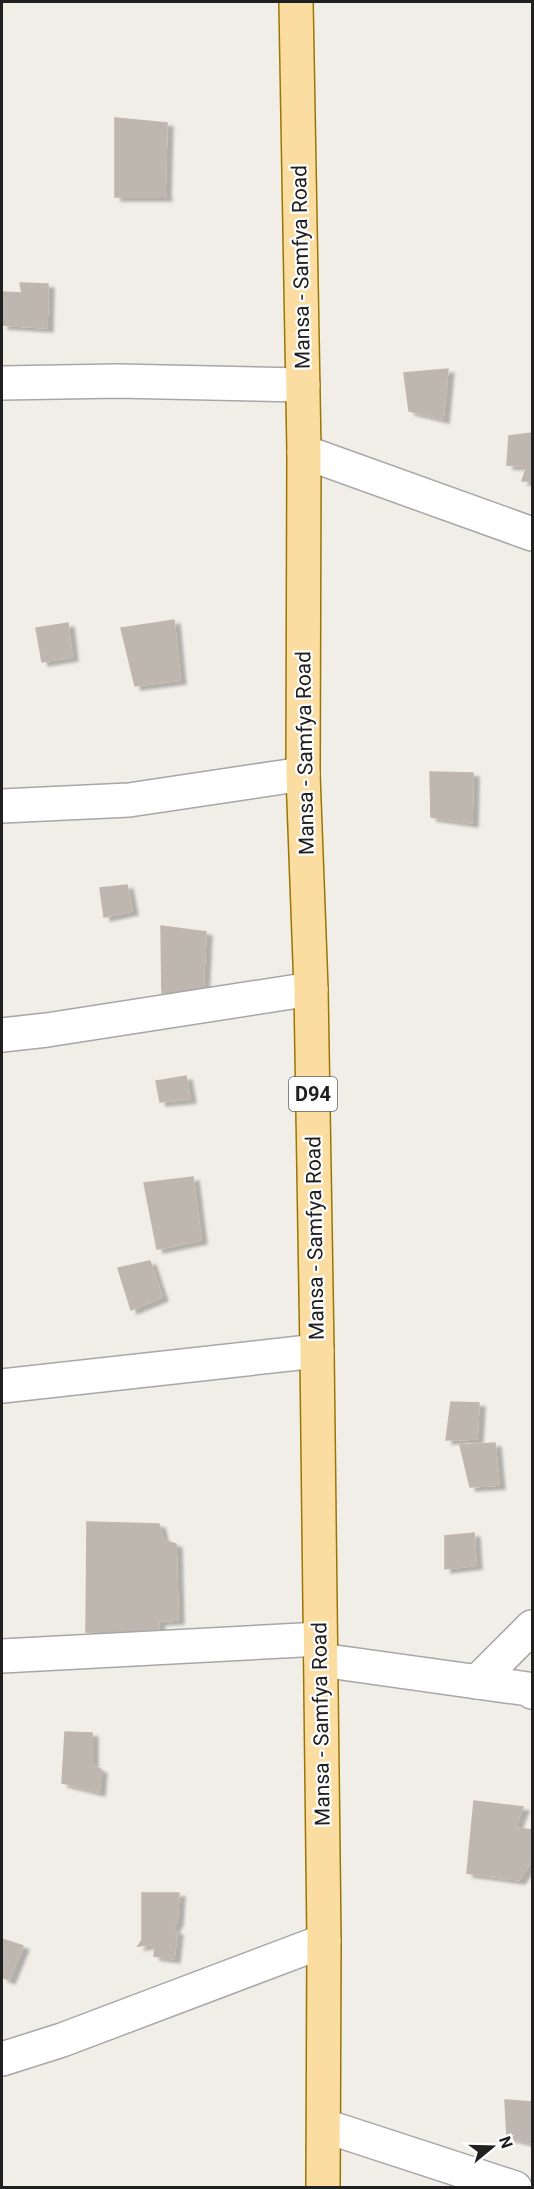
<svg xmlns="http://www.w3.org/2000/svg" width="534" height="2189" viewBox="0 0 534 2189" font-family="Roboto,sans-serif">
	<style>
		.building { fill: #beb7b0; stroke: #c2b7aa; stroke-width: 1.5; filter: url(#shadow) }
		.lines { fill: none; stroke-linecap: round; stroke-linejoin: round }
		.street-casing { stroke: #a7a7a7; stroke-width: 36 }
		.primary-casing { stroke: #9b7602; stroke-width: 36 }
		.street { stroke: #fff; stroke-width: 33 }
		.primary { stroke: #fbdda2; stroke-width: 33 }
		.labels { text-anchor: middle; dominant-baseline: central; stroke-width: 4.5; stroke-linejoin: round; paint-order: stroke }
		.shield { fill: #fff; stroke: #636363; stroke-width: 1.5 }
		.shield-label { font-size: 20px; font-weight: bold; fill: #202020 }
		.street-label { font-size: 21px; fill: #202020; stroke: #fff }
	</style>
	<defs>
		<filter id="shadow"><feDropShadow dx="6" dy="4" stdDeviation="1.5" flood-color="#0004"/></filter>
	</defs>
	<rect width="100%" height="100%" fill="#f1eee7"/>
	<!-- building -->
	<g class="building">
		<path d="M115,118L167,123L165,192L166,197H115Z"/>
		<path d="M20,283L48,284L47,328L2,325V292L22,293Z"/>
		<path d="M448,369L443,419L409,411L404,373Z"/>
		<path d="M532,433V481H522L527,466L507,465L509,436Z"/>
		<path d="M174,620L180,680L135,686L121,628Z"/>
		<path d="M68,623L72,657L42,662L36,628Z"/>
		<path d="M430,772L473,773L472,823L431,817Z"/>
		<path d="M127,885L132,911L104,917L100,888Z"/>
		<path d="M161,926L206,932L203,992L162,993Z"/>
		<path d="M186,1076L190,1099L160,1102L156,1081Z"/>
		<path d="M193,1177L201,1240L157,1249L144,1183Z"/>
		<path d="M150,1261L162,1297L131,1310L118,1268Z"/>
		<path d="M451,1402L479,1403L477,1439L446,1440Z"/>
		<path d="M495,1443L499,1485L470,1487L460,1445Z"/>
		<path d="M87,1522L159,1524L163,1540L176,1544L178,1620L159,1621L158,1637L86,1632Z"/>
		<path d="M474,1533L476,1565L445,1569V1536Z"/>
		<path d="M65,1732L92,1733V1765L101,1770L99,1792L62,1783Z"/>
		<path d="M474,1801L523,1807L515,1828L532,1830V1860L519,1880L467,1873Z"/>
		<path d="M142,1893H179L177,1921L172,1930L177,1931L174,1959L154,1956L155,1944L138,1946L142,1940Z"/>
		<path d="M2,1939L23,1946L9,1980L2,1977Z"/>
		<path d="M505,2100L532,2102V2143L507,2137Z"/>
	</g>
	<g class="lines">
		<defs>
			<g id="street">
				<path d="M2,383L118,381L303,385"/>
				<path d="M304,452L532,534"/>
				<path d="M2,806L129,800L303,774"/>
				<path d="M2,1035L47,1030L311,989"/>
				<path d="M2,1386L317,1351"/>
				<path d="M2,1656L320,1639"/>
				<path d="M321,1660L528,1689L532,1692"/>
				<path d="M477,1682L532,1627"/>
				<path d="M2,2059L62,2040L324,1941"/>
				<path d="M325,2126L515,2188"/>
			</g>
			<path id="primary" d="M296,2L304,452L303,774L311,989L317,1351L324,1941L323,2188"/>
		</defs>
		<!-- street casing -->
		<use href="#street" class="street-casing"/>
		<!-- primary casing -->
		<use href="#primary" class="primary-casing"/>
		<!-- street -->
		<use href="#street" class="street"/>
		<!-- primary -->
		<use href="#primary" class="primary"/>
	</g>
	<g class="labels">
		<!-- shield labels -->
		<rect class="shield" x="289" y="1077" width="48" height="34" rx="4.5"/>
		<g class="shield-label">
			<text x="313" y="1094">D94</text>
		</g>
		<!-- street labels -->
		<g class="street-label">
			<text transform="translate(301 267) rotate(-91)">Mansa - Samfya Road</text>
			<text transform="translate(305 753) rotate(-91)">Mansa - Samfya Road</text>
			<text transform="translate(315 1238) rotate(-91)">Mansa - Samfya Road</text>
			<text transform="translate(321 1724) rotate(-91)">Mansa - Samfya Road</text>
		</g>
	</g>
	<!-- border -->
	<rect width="534" height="2189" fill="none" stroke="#202020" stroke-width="6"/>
	<!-- north arrow -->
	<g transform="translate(492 2147) rotate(71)" stroke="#ffffff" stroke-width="4.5" paint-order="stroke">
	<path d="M0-4.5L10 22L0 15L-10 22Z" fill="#202020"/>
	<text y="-9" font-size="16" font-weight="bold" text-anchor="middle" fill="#202020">N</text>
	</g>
</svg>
